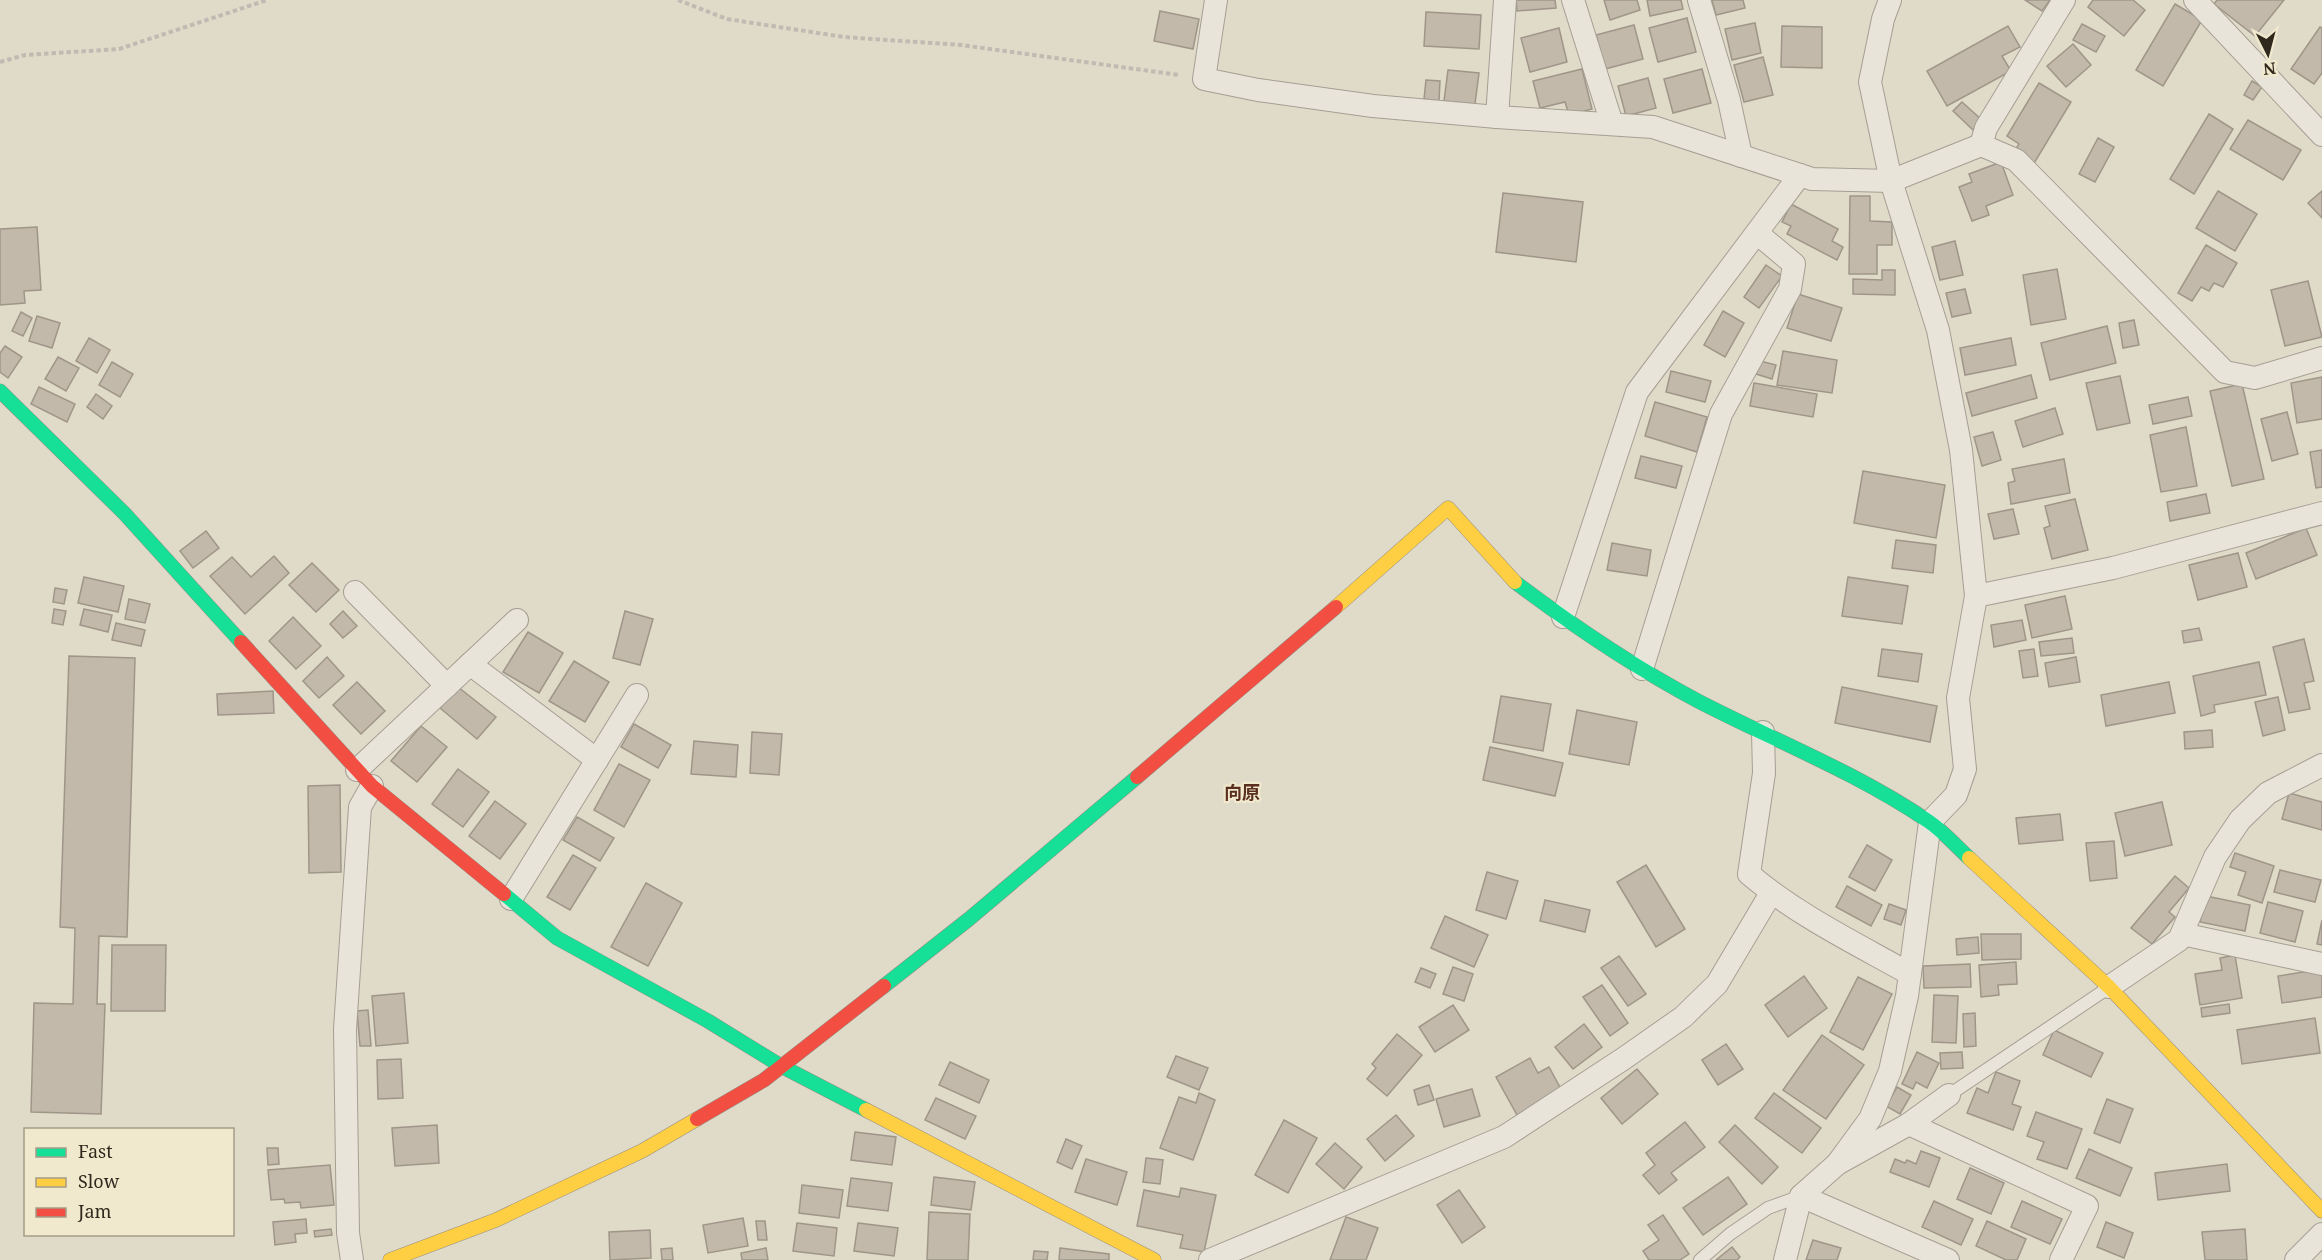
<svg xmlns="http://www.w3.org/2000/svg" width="2322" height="1260" viewBox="0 0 2322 1260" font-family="'Noto Serif','Noto Sans JP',serif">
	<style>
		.building { fill: #c3b9aa; stroke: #9f9689; stroke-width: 1.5 }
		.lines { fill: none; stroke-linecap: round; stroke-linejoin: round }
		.lane-casing { stroke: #a49f93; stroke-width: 14 }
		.street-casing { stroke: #a49f93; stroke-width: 24 }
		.fast-casing { stroke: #948e83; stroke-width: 15 }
		.slow-casing { stroke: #948e83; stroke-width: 15 }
		.jam-casing { stroke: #948e83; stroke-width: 15 }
		.path { stroke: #c0bbb2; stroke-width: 4; stroke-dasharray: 4.5 3; stroke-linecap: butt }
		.lane { stroke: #e8e4da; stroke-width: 12 }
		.street { stroke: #e8e4da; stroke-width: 22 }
		.fast { stroke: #16e098; stroke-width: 14 }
		.slow { stroke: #ffcf43; stroke-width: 14 }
		.jam { stroke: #f24e42; stroke-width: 14 }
		.labels { text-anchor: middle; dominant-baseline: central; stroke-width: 4.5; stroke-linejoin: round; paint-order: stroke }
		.neighbourhood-label { font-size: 18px; font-weight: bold; fill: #5a2f20; stroke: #f1e9ce }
	</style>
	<rect width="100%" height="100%" fill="#e0dac9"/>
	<!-- building -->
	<g class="building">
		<path d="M1516,0H1555L1556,8L1517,11Z"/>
		<path d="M1604,0H1637L1640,10L1610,20Z"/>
		<path d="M1647,0H1681L1683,9L1650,16Z"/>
		<path d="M1712,0H1743L1745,8L1716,15Z"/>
		<path d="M2025,0H2050L2042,11Z"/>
		<path d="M2093,0H2133L2145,10L2124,36L2088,7Z"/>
		<path d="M2217,0H2284L2255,36L2214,4Z"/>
		<path d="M2175,4L2202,20L2163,86L2136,70Z"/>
		<path d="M1160,11L1199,19L1193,49L1154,41Z"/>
		<path d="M1426,12L1481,15L1479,49L1424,46Z"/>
		<path d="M1687,18L1696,52L1658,62L1649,28Z"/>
		<path d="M1755,23L1761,53L1732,60L1725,29Z"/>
		<path d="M2082,24L2105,36L2096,52L2073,40Z"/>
		<path d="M1634,25L1643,59L1605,69L1596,35Z"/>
		<path d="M1782,26L1822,27V68L1781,67Z"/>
		<path d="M2008,26L2020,47L2002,56L2011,71L1947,106L1927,71Z"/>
		<path d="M2320,27L2322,28V73L2314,84L2291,69Z"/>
		<path d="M1559,28L1567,62L1530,72L1521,38Z"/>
		<path d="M2073,44L2091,65L2066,87L2047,66Z"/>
		<path d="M1763,57L1773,95L1744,102L1734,65Z"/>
		<path d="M1582,69L1592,109L1569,115L1565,102L1540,108L1533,81Z"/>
		<path d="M1702,69L1711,103L1673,113L1664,79Z"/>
		<path d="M1448,70L1479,73L1475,104L1444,101Z"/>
		<path d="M1648,78L1656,108L1626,116L1618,86Z"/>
		<path d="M1426,80L1440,81L1439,101L1424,99Z"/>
		<path d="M2252,81L2262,87L2253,100L2244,95Z"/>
		<path d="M2039,83L2071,102L2033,165L2013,153L2019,144L2007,136Z"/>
		<path d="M1962,102L1982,120L1973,130L1953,111Z"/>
		<path d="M2209,114L2233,129L2194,194L2170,179Z"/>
		<path d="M2248,120L2301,150L2283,180L2230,149Z"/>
		<path d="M2098,138L2114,147L2095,182L2079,174Z"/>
		<path d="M2001,162L2013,195L1986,206L1989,215L1972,221L1959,187L1972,182L1969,174Z"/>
		<path d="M2218,191L2257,214L2235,251L2196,228Z"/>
		<path d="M2322,191V218L2308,203Z"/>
		<path d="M1503,193L1583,202L1576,262L1496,252Z"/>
		<path d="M1850,196H1870V221L1892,222V245H1877V274H1849Z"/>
		<path d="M1791,204L1838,229L1832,241L1843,247L1837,260L1787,234L1791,226L1782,222Z"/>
		<path d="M37,227L41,290L24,291L25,303L0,305V229Z"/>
		<path d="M1955,241L1963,275L1940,280L1932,247Z"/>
		<path d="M2206,245L2237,263L2223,287L2214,283L2209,291L2201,287L2192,301L2178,293Z"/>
		<path d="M1766,265L1782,276L1759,308L1744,297Z"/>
		<path d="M2057,269L2066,319L2031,325L2023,275Z"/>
		<path d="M1882,270H1895V295L1853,294V279L1882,280Z"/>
		<path d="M2308,281L2322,337L2285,346L2271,290Z"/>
		<path d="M1965,289L1971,313L1952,317L1946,293Z"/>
		<path d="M1798,294L1842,308L1831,341L1787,328Z"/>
		<path d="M1723,311L1744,323L1725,357L1704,345Z"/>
		<path d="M21,312L32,318L23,336L12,331Z"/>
		<path d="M37,316L60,323L52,348L29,341Z"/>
		<path d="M2134,320L2139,345L2123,348L2119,323Z"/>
		<path d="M2107,326L2116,363L2050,380L2041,343Z"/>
		<path d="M89,338L110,350L97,373L76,361Z"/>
		<path d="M2011,338L2016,365L1965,375L1960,348Z"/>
		<path d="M5,346L22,357L8,378L0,372V353Z"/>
		<path d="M1783,351L1837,360L1832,393L1777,385Z"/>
		<path d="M58,357L79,368L66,391L45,379Z"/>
		<path d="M1760,361L1776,365L1772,379L1756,374Z"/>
		<path d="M112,362L133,374L120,397L99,385Z"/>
		<path d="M1671,371L1711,381L1705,402L1666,392Z"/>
		<path d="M2031,375L2037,398L1972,416L1966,393Z"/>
		<path d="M2120,376L2130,423L2097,430L2086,383Z"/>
		<path d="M2322,377V419L2297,423L2291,383Z"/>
		<path d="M1754,383L1817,394L1813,417L1750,406Z"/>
		<path d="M2242,384L2264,479L2232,486L2210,391Z"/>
		<path d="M39,387L75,404L67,422L31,404Z"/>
		<path d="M96,394L112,406L103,419L87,407Z"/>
		<path d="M2188,397L2192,416L2153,424L2149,405Z"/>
		<path d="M1655,402L1707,417L1697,452L1645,436Z"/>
		<path d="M2055,408L2063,434L2023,447L2015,421Z"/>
		<path d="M2287,412L2298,454L2272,461L2261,419Z"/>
		<path d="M2186,427L2197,486L2161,492L2150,435Z"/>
		<path d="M1993,432L2001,460L1982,466L1974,437Z"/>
		<path d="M2322,450V487L2316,488L2310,452Z"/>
		<path d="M1641,456L1682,466L1676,488L1635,478Z"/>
		<path d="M2064,459L2070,493L2011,504L2008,483L2015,481L2012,469Z"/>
		<path d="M1863,471L1945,485L1936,538L1854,523Z"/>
		<path d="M2206,494L2210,513L2170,521L2167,502Z"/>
		<path d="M2075,499L2088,550L2052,559L2044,528L2050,526L2045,506Z"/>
		<path d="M2013,509L2019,534L1994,539L1988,514Z"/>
		<path d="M2306,528L2317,555L2256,579L2246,553Z"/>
		<path d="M206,531L219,548L193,568L180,551Z"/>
		<path d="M1896,540L1936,545L1933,573L1892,568Z"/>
		<path d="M1612,543L1651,550L1647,576L1607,570Z"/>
		<path d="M2238,553L2247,587L2198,600L2189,565Z"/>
		<path d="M274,556L289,573L245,614L210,576L232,557L251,577Z"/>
		<path d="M312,563L339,590L316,612L289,585Z"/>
		<path d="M84,577L124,586L118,612L78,603Z"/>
		<path d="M1848,577L1908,586L1902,624L1842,616Z"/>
		<path d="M55,588L67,590L64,604L53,602Z"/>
		<path d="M2065,596L2072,629L2032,638L2025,605Z"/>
		<path d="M129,599L150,604L145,623L125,619Z"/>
		<path d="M54,609L66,611L63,625L52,623Z"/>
		<path d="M84,609L112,615L108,632L80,625Z"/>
		<path d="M343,611L357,626L343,638L330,624Z"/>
		<path d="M625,611L653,619L640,665L613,658Z"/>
		<path d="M293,617L321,646L296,669L269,641Z"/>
		<path d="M2022,620L2026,640L1994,647L1991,625Z"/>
		<path d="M116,623L145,630L141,646L112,640Z"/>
		<path d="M2199,628L2202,640L2184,643L2182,631Z"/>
		<path d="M528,632L563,653L539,693L503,672Z"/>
		<path d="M2072,638L2074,653L2041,656L2039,642Z"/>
		<path d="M2304,639L2314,681L2304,683L2310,709L2289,713L2273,647Z"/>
		<path d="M1882,649L1922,654L1918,682L1878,676Z"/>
		<path d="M2034,649L2038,676L2023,678L2019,651Z"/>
		<path d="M69,656L135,658L127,937L99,936L97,1004H105L101,1114L31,1112L34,1003L73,1004L75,928L60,927Z"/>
		<path d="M327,657L344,676L319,698L303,681Z"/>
		<path d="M2076,657L2080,682L2049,687L2045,663Z"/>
		<path d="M574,661L609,682L585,722L549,701Z"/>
		<path d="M2259,662L2266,695L2214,705L2215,712L2201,716L2193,676Z"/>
		<path d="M357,682L385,711L361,734L333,705Z"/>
		<path d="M2169,682L2175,713L2106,726L2101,695Z"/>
		<path d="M458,687L496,717L477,739L440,708Z"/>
		<path d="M1842,687L1937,706L1930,742L1835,723Z"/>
		<path d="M273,691L274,713L218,715L217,694Z"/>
		<path d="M1501,696L1551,704L1543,751L1493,742Z"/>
		<path d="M2278,697L2285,730L2263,736L2255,702Z"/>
		<path d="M1577,710L1637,722L1629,765L1569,754Z"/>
		<path d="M634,724L671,745L658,768L621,747Z"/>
		<path d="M421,726L447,747L417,782L391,761Z"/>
		<path d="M2212,730L2213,747L2185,749L2184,732Z"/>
		<path d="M752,732L782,734L779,775L750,773Z"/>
		<path d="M694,741L738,745L736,777L691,774Z"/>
		<path d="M1490,747L1563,763L1555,796L1483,780Z"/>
		<path d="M619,764L650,780L624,827L594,810Z"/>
		<path d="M458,769L489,792L463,827L432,804Z"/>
		<path d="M340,785L341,872L309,873L308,786Z"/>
		<path d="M2289,793L2322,802V830L2282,819Z"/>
		<path d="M495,801L526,824L500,859L469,836Z"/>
		<path d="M2162,802L2172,845L2125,856L2115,813Z"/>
		<path d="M2060,814L2063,840L2019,844L2016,818Z"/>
		<path d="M577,817L614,838L600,861L563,840Z"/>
		<path d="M2114,841L2117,878L2090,881L2086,843Z"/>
		<path d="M1867,845L1892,860L1875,891L1849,877Z"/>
		<path d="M2235,853L2274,866L2262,903L2238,895L2246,872L2230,867Z"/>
		<path d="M573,855L596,868L570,910L547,897Z"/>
		<path d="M1646,865L1685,929L1656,947L1617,882Z"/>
		<path d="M2280,870L2321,880L2315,902L2274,892Z"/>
		<path d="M1487,872L1518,881L1506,919L1476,910Z"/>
		<path d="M2175,876L2189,888L2169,912L2175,917L2152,944L2131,928Z"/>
		<path d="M646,883L682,903L648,966L611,947Z"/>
		<path d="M1847,886L1882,905L1871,926L1836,907Z"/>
		<path d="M2206,896L2250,905L2245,931L2200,922Z"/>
		<path d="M1545,900L1590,910L1585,932L1540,921Z"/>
		<path d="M2268,902L2303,911L2295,942L2260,933Z"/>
		<path d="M1889,904L1906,910L1901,925L1884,919Z"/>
		<path d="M1445,916L1488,935L1474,967L1431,948Z"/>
		<path d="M2322,920V945L2317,944Z"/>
		<path d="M1981,934H2021V959L1982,960Z"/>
		<path d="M1978,937L1979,953L1957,955L1956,939Z"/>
		<path d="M112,945H166L165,1011H111Z"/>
		<path d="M2235,955L2242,998L2200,1005L2195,974L2222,970L2220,958Z"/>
		<path d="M1619,956L1646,994L1628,1006L1601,968Z"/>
		<path d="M2016,962L2017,984L1998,985L1999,995L1981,997L1979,965Z"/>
		<path d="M1970,964L1971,987L1924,988L1923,966Z"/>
		<path d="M1453,967L1473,974L1464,1001L1443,994Z"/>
		<path d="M1421,968L1436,974L1430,988L1415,982Z"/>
		<path d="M2322,969V997L2282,1003L2278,976Z"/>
		<path d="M1804,976L1827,1008L1788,1037L1765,1005Z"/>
		<path d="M1858,977L1892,994L1863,1050L1830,1032Z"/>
		<path d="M1602,985L1628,1023L1610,1036L1583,997Z"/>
		<path d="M404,993L408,1043L376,1046L372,996Z"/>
		<path d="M1934,995L1958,996L1956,1043L1932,1042Z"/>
		<path d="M2229,1004L2230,1013L2202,1017L2201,1008Z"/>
		<path d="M1453,1005L1469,1030L1435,1052L1419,1027Z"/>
		<path d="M368,1010L371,1046H360L357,1011Z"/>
		<path d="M1975,1013L1976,1046L1964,1047L1963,1014Z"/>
		<path d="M2315,1018L2320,1053L2242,1064L2237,1030Z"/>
		<path d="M1584,1024L1602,1047L1573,1069L1555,1047Z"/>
		<path d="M2054,1030L2103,1053L2091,1077L2043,1055Z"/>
		<path d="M1397,1034L1422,1055L1387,1096L1367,1079L1376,1068L1372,1064Z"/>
		<path d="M1822,1035L1864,1065L1826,1119L1783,1090Z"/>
		<path d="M1726,1044L1743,1069L1718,1085L1702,1060Z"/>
		<path d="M1917,1052L1939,1063L1927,1088L1916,1082L1913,1089L1902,1084Z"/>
		<path d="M1962,1052L1963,1068L1941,1069L1940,1053Z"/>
		<path d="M1176,1056L1208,1068L1199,1090L1167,1077Z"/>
		<path d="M1530,1058L1538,1073L1549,1067L1562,1091L1517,1115L1496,1077Z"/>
		<path d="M401,1059L403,1098L378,1099L377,1060Z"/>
		<path d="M950,1062L989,1080L979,1103L939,1085Z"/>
		<path d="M1637,1069L1658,1094L1622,1124L1601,1098Z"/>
		<path d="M1996,1072L2020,1081L2012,1104L2021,1107L2013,1130L1967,1113L1977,1088L1988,1093Z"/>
		<path d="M1429,1085L1434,1100L1418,1105L1414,1090Z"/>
		<path d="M1897,1087L1911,1095L1900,1114L1886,1106Z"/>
		<path d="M1472,1089L1480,1116L1444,1127L1436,1099Z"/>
		<path d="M1199,1093L1215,1100L1193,1160L1160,1148L1179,1097L1196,1103Z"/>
		<path d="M1774,1093L1821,1128L1802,1153L1755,1118Z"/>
		<path d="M936,1098L976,1116L965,1139L925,1120Z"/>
		<path d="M2107,1099L2133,1109L2120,1143L2094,1133Z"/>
		<path d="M2036,1112L2082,1129L2067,1169L2037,1159L2044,1142L2027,1136Z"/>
		<path d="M1396,1115L1414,1136L1385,1161L1367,1139Z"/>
		<path d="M1284,1120L1317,1138L1288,1193L1255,1175Z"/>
		<path d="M1685,1122L1705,1147L1671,1173L1677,1180L1659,1194L1643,1175L1655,1165L1646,1153Z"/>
		<path d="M437,1125L439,1163L395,1166L392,1128Z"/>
		<path d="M1735,1125L1778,1167L1762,1184L1719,1142Z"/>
		<path d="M855,1132L896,1137L892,1165L851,1160Z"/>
		<path d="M1066,1139L1082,1146L1072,1169L1057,1162Z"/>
		<path d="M1335,1143L1362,1167L1344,1189L1316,1164Z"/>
		<path d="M267,1148H278L279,1164L268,1165Z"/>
		<path d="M2089,1149L2132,1168L2120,1196L2076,1178Z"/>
		<path d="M1921,1151L1940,1158L1929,1187L1890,1172L1895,1159L1905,1163L1907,1160L1916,1164Z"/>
		<path d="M1146,1158L1163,1160L1160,1184L1143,1182Z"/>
		<path d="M1086,1159L1127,1172L1117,1205L1075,1192Z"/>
		<path d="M2227,1164L2230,1191L2158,1200L2155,1173Z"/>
		<path d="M330,1165L334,1205L301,1208L300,1202L285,1203L284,1199L271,1200L268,1170Z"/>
		<path d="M1970,1168L2004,1183L1991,1214L1957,1199Z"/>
		<path d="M934,1177L975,1182L971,1210L931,1205Z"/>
		<path d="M1728,1177L1747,1204L1703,1235L1683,1208Z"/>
		<path d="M851,1178L892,1183L888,1211L847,1206Z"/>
		<path d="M802,1185L843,1190L839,1218L799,1213Z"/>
		<path d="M1181,1188L1216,1195L1204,1252L1180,1248L1183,1235L1137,1226L1144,1190L1179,1197Z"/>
		<path d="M1459,1190L1485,1227L1462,1243L1437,1205Z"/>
		<path d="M1934,1201L1973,1219L1961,1245L1922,1227Z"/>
		<path d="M2022,1201L2062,1219L2050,1244L2011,1227Z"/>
		<path d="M929,1212L970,1214L968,1260H927Z"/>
		<path d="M1663,1215L1689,1254L1680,1260H1649L1643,1251L1659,1240L1648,1225Z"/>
		<path d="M1346,1217L1378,1228L1366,1260H1330Z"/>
		<path d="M743,1218L748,1246L708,1253L703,1225Z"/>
		<path d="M306,1219L307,1233L295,1234L296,1242L275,1245L273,1222Z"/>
		<path d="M756,1221H765L767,1240H758Z"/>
		<path d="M1987,1221L2026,1239L2017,1260H2006L1976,1246Z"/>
		<path d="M2106,1222L2133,1233L2124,1258L2097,1247Z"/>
		<path d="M797,1223L837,1228L834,1256L793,1251Z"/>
		<path d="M858,1223L898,1228L894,1256L854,1251Z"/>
		<path d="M331,1229L332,1235L315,1237L314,1231Z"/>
		<path d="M2245,1229L2247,1260H2205L2202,1232Z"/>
		<path d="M650,1230L651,1258L610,1260L609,1232Z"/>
		<path d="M1813,1240L1841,1248L1837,1260H1806Z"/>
		<path d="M1732,1247L1740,1257L1737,1260H1716Z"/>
		<path d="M672,1248L673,1260H662L661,1249Z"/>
		<path d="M766,1248L768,1260H742L741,1253Z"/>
		<path d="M1060,1248L1109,1254V1260H1059Z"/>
		<path d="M1034,1251L1048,1252L1047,1260H1033Z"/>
	</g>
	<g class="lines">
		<defs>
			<g id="lane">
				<path d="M1949,1095L2108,988"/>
				<path d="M1700,1260L1730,1234L1768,1208L1801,1196"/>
			</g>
			<g id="street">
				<path d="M1216,0L1204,79L1258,90L1373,106L1497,117L1653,127L1812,179L1891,181L1981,145L2016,160L2225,372L2255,378L2322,358"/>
				<path d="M1573,0L1612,124"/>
				<path d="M1699,0L1729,100L1741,156"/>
				<path d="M2195,0L2322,135"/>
				<path d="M1497,117L1505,0"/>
				<path d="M1981,145L1986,128L2064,0"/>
				<path d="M355,592L447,686"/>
				<path d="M1976,596L2113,568L2322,513"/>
				<path d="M1563,617L1637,392L1800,175"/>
				<path d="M470,664L597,760"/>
				<path d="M1642,669L1721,414L1790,289L1794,264L1758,234"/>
				<path d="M1763,732L1764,773L1749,874C1797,915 1855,943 1910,974"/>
				<path d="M357,770L517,620"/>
				<path d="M511,899L637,695"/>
				<path d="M2182,934L2322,964"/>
				<path d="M2109,987L2179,940L2215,857L2240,820L2268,793L2322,765"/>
				<path d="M1909,1124L2087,1206L2061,1260"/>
				<path d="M1837,1164L1870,1119L1890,1071L1907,996L1930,822L1956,795L1965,769L1958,698L1976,596L1961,450L1938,330L1891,181L1870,82L1883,19L1890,0"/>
				<path d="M1801,1196L1948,1260"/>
				<path d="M352,1260L348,1233L345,1029L360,807L372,786"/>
				<path d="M1210,1260L1504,1137L1623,1059L1683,1017L1717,984L1771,893"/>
				<path d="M1785,1260L1801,1196L1837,1164L1909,1124L1949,1095"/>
				<path d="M2296,1260L2322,1234"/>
			</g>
			<g id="fast">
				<path d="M0,391L124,513L241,642"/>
				<path d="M1515,582C1572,625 1634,667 1698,701C1775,741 1856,772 1928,821C1943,831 1956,846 1969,858"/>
				<path d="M504,894L557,938L708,1021L781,1066L866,1110"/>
				<path d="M884,986L969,919L1137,777"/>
			</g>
			<g id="slow">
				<path d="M1336,607L1448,508L1515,582"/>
				<path d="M1969,858L2109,987L2322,1211"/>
				<path d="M866,1110L1154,1260"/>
				<path d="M390,1260L496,1220L642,1151L697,1119"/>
			</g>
			<g id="jam">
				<path d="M241,642L372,786L504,894"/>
				<path d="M1137,777L1336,607"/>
				<path d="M697,1119L764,1080L884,986"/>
			</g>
		</defs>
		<!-- lane casing -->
		<use href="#lane" class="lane-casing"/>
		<!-- street casing -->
		<use href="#street" class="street-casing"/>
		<!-- fast casing -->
		<use href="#fast" class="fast-casing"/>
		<!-- slow casing -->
		<use href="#slow" class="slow-casing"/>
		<!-- jam casing -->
		<use href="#jam" class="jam-casing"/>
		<!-- path -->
		<g class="path">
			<path d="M678,0L727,19L844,37L961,45L1179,75"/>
			<path d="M0,62L25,55L119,49L267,0"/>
		</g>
		<!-- lane -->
		<use href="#lane" class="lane"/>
		<!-- street -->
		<use href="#street" class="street"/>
		<!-- fast -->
		<use href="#fast" class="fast"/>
		<!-- slow -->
		<use href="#slow" class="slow"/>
		<!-- jam -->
		<use href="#jam" class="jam"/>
	</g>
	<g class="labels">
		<!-- neighbourhood labels -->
		<g class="neighbourhood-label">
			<text x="1242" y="792">向原</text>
		</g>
	</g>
	<!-- legend -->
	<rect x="24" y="1128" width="210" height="108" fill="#f1e9ce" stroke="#a49c87" stroke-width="1.5"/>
	<rect x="36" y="1148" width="30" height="9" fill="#16e098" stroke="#a49c87" stroke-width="1.5"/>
	<text x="78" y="1158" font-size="18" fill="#31281d">Fast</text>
	<rect x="36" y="1178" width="30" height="9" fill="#ffcf43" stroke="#a49c87" stroke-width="1.5"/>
	<text x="78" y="1188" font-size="18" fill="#31281d">Slow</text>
	<rect x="36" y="1208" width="30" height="9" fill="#f24e42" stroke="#a49c87" stroke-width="1.5"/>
	<text x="78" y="1218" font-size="18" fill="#31281d">Jam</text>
	<!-- north arrow -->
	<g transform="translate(2268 54) rotate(174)" stroke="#f1e9ce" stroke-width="4.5" paint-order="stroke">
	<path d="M0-4.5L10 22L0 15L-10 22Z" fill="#31281d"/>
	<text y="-9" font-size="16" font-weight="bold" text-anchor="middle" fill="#31281d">N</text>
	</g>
</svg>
